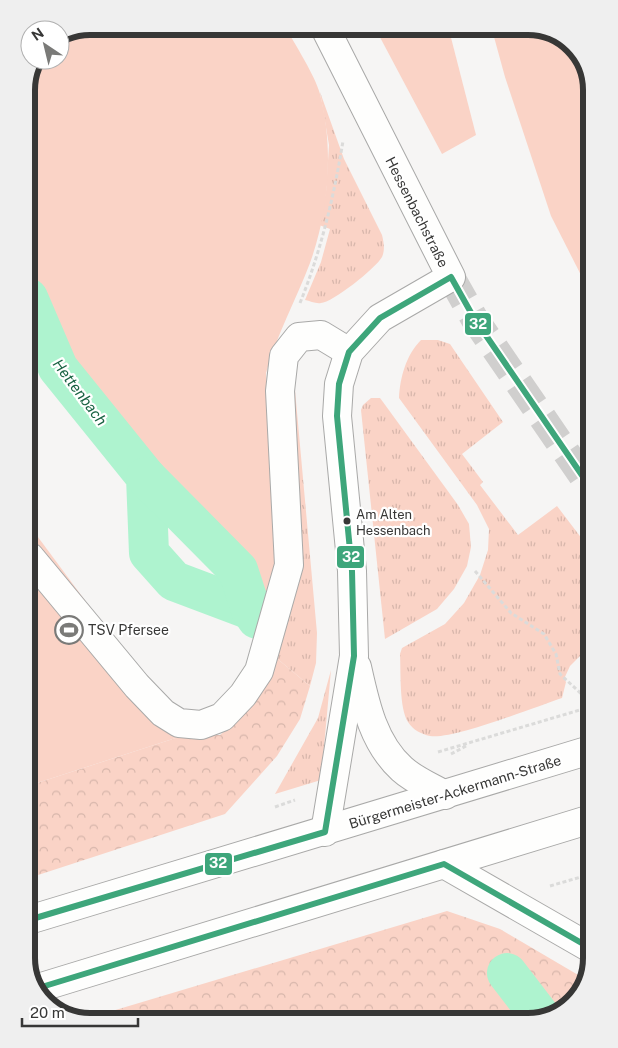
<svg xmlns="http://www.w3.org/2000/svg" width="618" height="1048" viewBox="0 0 618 1048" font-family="'Public Sans',sans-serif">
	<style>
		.grass { fill: url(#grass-tufts) }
		.forest { fill: url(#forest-crowns) }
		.garden { fill: #fad3c6 }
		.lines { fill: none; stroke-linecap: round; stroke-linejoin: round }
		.canal { stroke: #aef3cf; stroke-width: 40 }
		.minor-tunnel { stroke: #d0cfce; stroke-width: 28; stroke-dasharray: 28 14; stroke-linecap: butt }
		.minor-casing { stroke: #a9a9a8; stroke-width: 30 }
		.major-casing { stroke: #a9a9a8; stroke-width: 30 }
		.path { stroke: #dbdbda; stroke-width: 3; stroke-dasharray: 4 2.5; stroke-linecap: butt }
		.minor { stroke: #fefefd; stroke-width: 28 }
		.major { stroke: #fefefd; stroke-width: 28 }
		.bus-1-casing { stroke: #fff; stroke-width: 10 }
		.bus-1 { stroke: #3ea67b; stroke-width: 6 }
		.bus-dot { fill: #373736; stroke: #fff; stroke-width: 2 }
		.labels { text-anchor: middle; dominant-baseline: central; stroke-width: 4.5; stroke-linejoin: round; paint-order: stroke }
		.bus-label { font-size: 13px; fill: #373736; stroke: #fff; text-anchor: start }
		.street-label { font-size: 14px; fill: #373736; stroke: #fff }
		.poi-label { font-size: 14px; fill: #373736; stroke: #fff; text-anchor: start }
		.water-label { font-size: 15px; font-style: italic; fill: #186242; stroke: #fff }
		.rim { fill: none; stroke: #373736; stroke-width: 6 }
		.line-badge { stroke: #fff; stroke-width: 2 }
		.badge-label { font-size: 14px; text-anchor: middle; font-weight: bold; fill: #fff }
	</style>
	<defs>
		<pattern id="grass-tufts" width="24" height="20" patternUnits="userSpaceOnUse" patternTransform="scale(1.25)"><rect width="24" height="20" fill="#fad3c6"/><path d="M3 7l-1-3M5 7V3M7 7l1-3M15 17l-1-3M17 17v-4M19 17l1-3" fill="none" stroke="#d7b6ab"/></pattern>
		<pattern id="forest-crowns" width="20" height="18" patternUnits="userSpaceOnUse" patternTransform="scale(1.25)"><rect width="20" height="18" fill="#fad3c6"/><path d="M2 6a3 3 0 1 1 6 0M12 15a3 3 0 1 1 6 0" fill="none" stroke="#d7b6ab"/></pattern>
	</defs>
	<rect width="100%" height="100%" fill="#f6f5f4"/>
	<!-- grass -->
	<g class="grass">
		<path d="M320,92L344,159L382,235C384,243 385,250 382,257C376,268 332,303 321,303C316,304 310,301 305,300L321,262L330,229L319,225L326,192L329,145Z"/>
		<path d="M421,340H438L450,344L503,422L462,454L483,482L480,485L518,535L557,506L589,548L590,646L570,666L564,679L566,682L562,698C535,707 452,740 430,736C421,734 413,730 408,722C399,708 401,672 400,654L402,648L445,624L464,603L480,575L488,550L489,529L477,505L399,398C400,378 406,355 421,340Z"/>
		<path d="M295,361V390L317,633L316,663L310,686L274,656L297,590L300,561L291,413Z"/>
		<path d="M371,398H380L383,402L458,505L469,524L471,547L467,566L454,589L437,609L385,639L361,410L363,405Z"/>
		<path d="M331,670L321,780L275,794L318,718Z"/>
	</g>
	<!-- forest -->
	<g class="forest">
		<path d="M274,656L310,686L300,719L277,756L225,814L32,877L31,785L185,735H220L240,718L268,673Z"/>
		<path d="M447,911L500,929L585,979L581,993L556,1015L82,1020Z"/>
	</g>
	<!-- garden -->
	<g class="garden">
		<path d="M90,26H285C295,45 315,75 320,94C334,149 329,210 310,263C296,300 277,334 266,373L276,566L265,599L234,556L65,364L28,282L26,86L38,60H60V39Z"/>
		<path d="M374,26H448L476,135L442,154Z"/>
		<path d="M491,26H533L564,37L585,66L587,287L551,216L505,77Z"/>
		<path d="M29,525L185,735L31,785Z"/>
	</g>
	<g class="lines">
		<!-- canal -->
		<g class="canal">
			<path d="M28,298L58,368L146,477L149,553L174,581L251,610"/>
			<path d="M146,477L238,570L251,610L257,619"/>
			<path d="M507,973L540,1016"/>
		</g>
		<!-- minor-tunnel -->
		<path class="minor-tunnel" d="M451,277L474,318L588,484"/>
		<defs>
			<g id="minor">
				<path d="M324,26L451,277L380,318L349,352L339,384L337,416L352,571L354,656L325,832"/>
				<path d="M30,557L137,686L163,713L179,723L201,725L222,717L243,695L259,671L289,565L280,391L284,356L299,337L321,335L349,352"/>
				<path d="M357,667C365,703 373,743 402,769C414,780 431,787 445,795"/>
				<path d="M444,864L592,949"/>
			</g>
			<g id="major">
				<path d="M32,919L590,750"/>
				<path d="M35,989L591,819"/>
			</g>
		</defs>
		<!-- minor casing -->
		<use href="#minor" class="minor-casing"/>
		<!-- major casing -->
		<use href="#major" class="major-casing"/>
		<!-- path -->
		<g class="path">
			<path d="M300,303C321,251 334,196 343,141"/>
			<path d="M475,571L511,613L544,634L556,654L560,674L590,702"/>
			<path d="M438,752L590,707"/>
			<path d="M451,754L468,745"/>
			<path d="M275,807L295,800"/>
			<path d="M550,886L591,874"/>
		</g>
		<!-- minor -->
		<use href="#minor" class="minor"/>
		<!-- major -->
		<use href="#major" class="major"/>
		<defs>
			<g id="bus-1">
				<path d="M32,919L325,832L354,656L352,571L337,416L339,384L349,352L380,318L451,277L474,318L588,484"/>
				<path d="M35,989L444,864L592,949"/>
			</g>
		</defs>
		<!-- bus-1 casing -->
		<use href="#bus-1" class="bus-1-casing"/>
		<!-- bus-1 -->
		<use href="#bus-1" class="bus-1"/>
	</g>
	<!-- icons -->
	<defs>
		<symbol id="stadium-ring" viewBox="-11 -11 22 22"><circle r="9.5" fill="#fff" stroke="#7a7a78" stroke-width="1.5"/><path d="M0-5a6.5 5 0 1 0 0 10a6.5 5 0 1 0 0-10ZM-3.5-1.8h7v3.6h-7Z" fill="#7a7a78"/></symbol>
	</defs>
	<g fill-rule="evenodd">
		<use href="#stadium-ring" x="53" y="614" width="32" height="32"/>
	</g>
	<!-- markers -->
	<circle class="bus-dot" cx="347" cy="521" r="4.5"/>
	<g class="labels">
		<!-- bus labels -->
		<g class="bus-label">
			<text x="356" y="514">Am Alten<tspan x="356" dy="16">Hessenbach</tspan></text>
		</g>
		<!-- street labels -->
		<g class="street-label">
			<text transform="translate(417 212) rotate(63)">Hessenbachstraße</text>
			<text transform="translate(455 792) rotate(-17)">Bürgermeister-Ackermann-Straße</text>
		</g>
		<!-- poi labels -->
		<g class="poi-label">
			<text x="88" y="630">TSV Pfersee</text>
		</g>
		<!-- water labels -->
		<g class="water-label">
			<text transform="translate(80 392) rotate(53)">Hettenbach</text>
		</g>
	</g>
	<!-- crop -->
	<path d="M0 0H618V1048H0ZM90 35H528A55 55 0 0 1 583 90V958A55 55 0 0 1 528 1013H90A55 55 0 0 1 35 958V90A55 55 0 0 1 90 35Z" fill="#efefef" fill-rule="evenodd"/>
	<path class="rim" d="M90 35H528A55 55 0 0 1 583 90V958A55 55 0 0 1 528 1013H90A55 55 0 0 1 35 958V90A55 55 0 0 1 90 35Z"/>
	<g class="line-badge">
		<rect x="464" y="312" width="28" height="24" rx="5" fill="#3ea67b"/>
		<rect x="336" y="545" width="29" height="24" rx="5" fill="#3ea67b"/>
		<rect x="204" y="852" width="29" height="24" rx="5" fill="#3ea67b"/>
	</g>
	<g class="badge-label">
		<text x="478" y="329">32</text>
		<text x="351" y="562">32</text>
		<text x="218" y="868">32</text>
	</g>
	<!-- north arrow -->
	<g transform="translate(45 45) rotate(325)"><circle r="24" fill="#ffffff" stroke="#afafaf"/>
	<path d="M0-4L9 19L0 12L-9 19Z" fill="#7a7a78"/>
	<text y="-8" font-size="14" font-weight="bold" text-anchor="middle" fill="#373736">N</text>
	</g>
	<!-- scale -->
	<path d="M22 1018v8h116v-8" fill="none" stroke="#373736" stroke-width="2.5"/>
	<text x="30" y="1018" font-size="15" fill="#373736" stroke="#ffffff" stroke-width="4" paint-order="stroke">20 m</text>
</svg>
